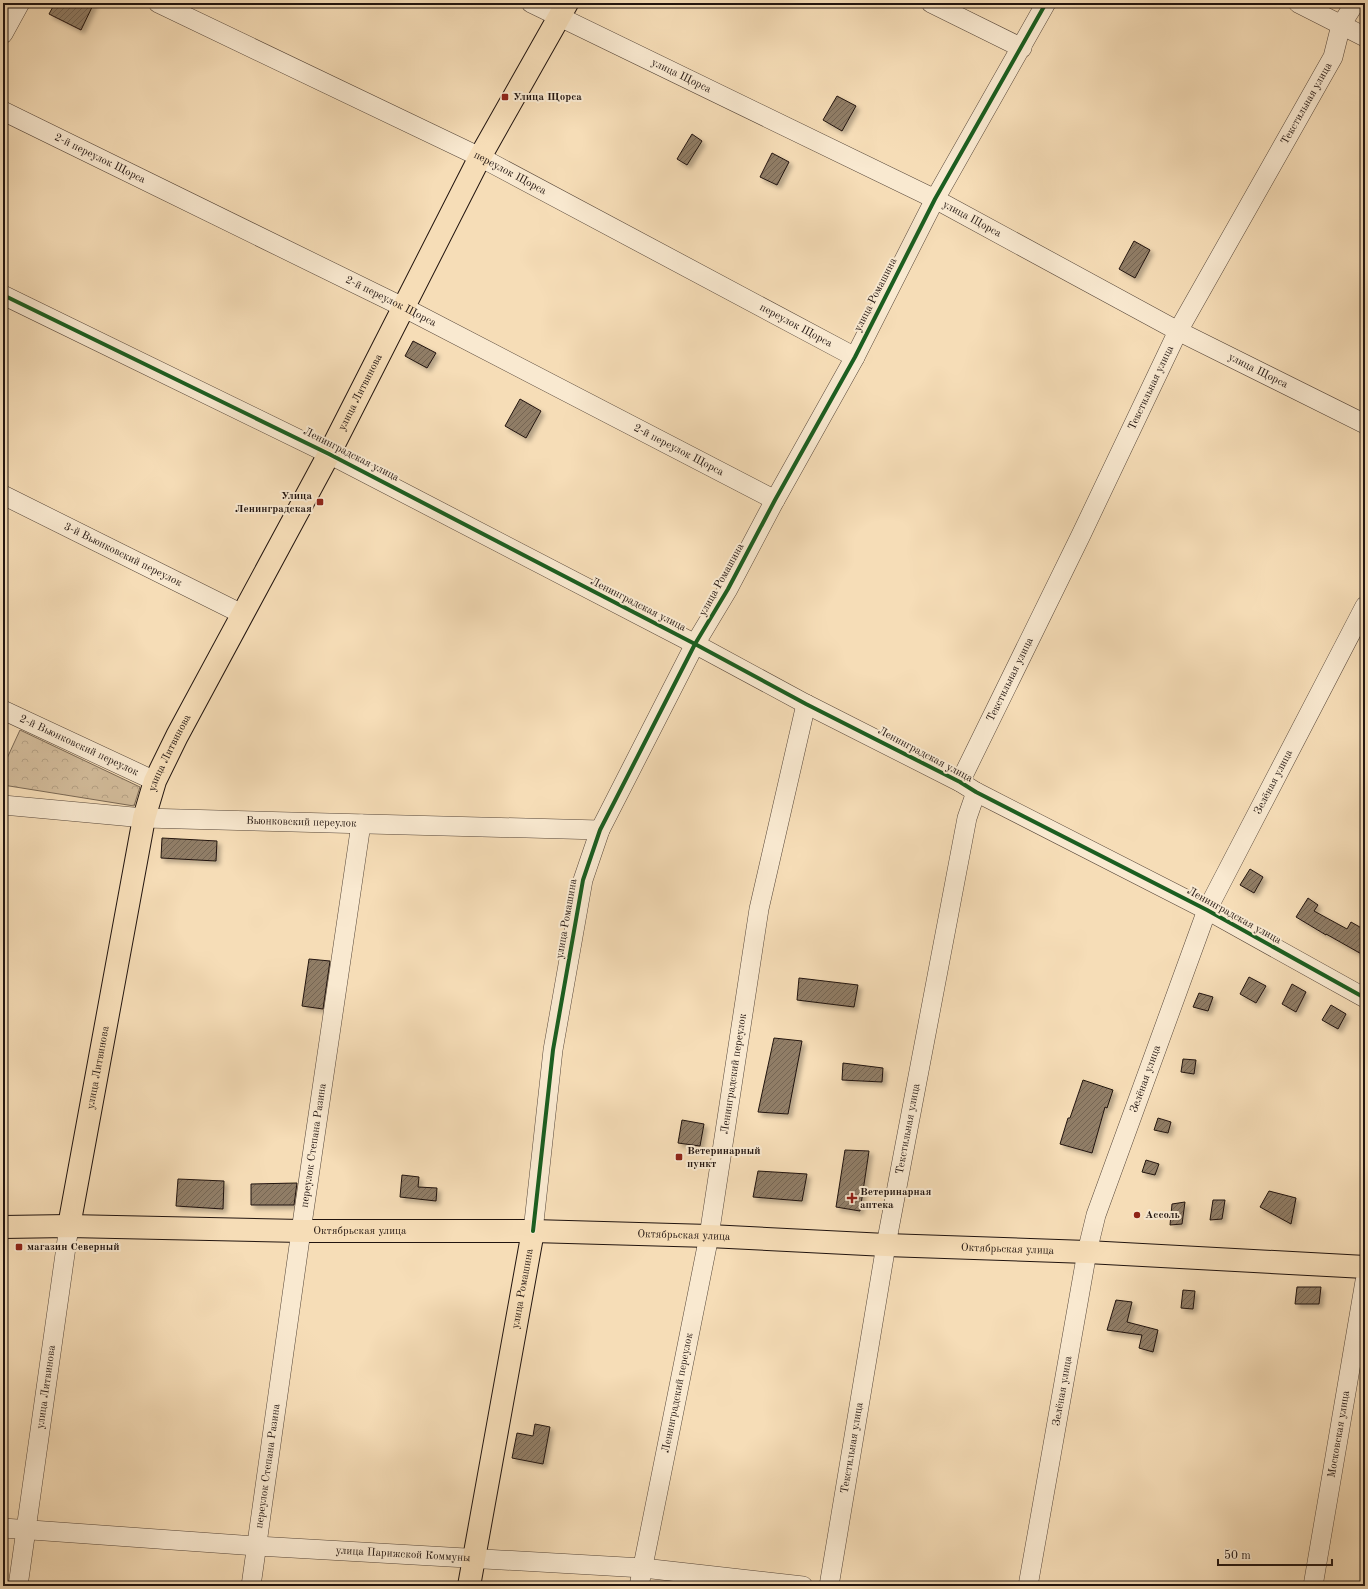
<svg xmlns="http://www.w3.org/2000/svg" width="1368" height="1589" viewBox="0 0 1368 1589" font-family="'Old Standard TT',serif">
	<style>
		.park { fill: url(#park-crowns); stroke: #7a6854 }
		.building { fill: url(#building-hatch); stroke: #21140f; filter: url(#shadow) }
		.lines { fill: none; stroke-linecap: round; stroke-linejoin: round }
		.minor-casing { stroke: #564639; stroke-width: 20 }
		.major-casing { stroke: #21140f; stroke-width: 24 }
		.minor { stroke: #f9e9d0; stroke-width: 19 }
		.major { stroke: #f6ddb7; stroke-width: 22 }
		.cycleway-casing { stroke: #f9e9d0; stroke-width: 6 }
		.cycleway { stroke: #1b5e20; stroke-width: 4 }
		.poi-dot { fill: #8f2418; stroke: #f9e9d0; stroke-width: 1.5 }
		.labels { text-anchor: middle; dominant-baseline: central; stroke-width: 4; stroke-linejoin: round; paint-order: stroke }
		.street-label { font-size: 11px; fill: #21140f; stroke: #f9e9d0 }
		.poi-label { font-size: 11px; font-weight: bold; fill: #21140f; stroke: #f9e9d0; text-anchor: start }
	</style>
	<defs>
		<pattern id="park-crowns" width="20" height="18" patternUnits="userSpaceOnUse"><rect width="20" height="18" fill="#d2bb9a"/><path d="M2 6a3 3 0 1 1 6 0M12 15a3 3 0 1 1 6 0" fill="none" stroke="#b4a084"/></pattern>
		<pattern id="building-hatch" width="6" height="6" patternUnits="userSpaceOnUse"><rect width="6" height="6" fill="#907d66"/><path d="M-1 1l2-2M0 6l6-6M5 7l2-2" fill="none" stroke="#756552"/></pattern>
		<filter id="shadow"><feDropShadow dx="3.5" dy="3.5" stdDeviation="2" flood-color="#0004"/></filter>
	</defs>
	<rect width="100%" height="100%" fill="#f6ddb7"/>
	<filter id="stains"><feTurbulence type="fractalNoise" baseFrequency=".005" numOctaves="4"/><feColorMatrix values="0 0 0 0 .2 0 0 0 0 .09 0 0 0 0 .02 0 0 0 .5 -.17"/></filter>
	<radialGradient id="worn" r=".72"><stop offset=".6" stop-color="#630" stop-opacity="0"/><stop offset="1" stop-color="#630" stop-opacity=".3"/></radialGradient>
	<!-- park -->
	<path class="park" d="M20,730L140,787L134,806L3,785V767Z"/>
	<!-- building -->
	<g class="building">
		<path d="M55,3H94L81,30L49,14Z"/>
		<path d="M837,96L856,106L842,131L823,120Z"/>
		<path d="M692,134L702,141L687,165L677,159Z"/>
		<path d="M772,153L789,162L777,185L760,177Z"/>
		<path d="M1134,241L1150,250L1135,278L1119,269Z"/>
		<path d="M413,341L436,353L427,368L405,356Z"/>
		<path d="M520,399L541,411L526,438L505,426Z"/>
		<path d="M162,838L217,841L216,861L161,858Z"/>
		<path d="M1250,869L1263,877L1254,893L1240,885Z"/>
		<path d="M1308,898L1318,905L1314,911L1347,929L1351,922L1365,930V956L1326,934V935L1296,917Z"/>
		<path d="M309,959L330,961L323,1009L302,1006Z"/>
		<path d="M1249,977L1266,986L1256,1003L1240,994Z"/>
		<path d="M799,978L858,985L854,1007L797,1000Z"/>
		<path d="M1292,984L1306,992L1296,1012L1282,1004Z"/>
		<path d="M1199,993L1213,997L1208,1011L1193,1007Z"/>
		<path d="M1331,1005L1346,1014L1338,1029L1322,1020Z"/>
		<path d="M774,1038L802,1041L788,1114L758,1112Z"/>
		<path d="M1183,1059L1196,1060L1194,1074L1181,1072Z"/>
		<path d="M843,1063L883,1068L882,1082L842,1080Z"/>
		<path d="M1083,1080L1113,1090L1107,1108L1105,1107L1092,1153L1060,1144L1068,1118H1070Z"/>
		<path d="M1158,1118L1171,1122L1168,1133L1154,1130Z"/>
		<path d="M682,1120L704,1124L700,1146L678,1143Z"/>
		<path d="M845,1150L869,1151L860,1211L836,1207Z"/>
		<path d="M1146,1160L1159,1164L1155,1175L1142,1172Z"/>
		<path d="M758,1171L807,1174L802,1201L753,1197Z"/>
		<path d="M402,1175L419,1177L418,1187L437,1188L436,1201L400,1197Z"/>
		<path d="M178,1179L224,1181L223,1209L176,1206Z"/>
		<path d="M297,1183L294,1205H251V1184Z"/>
		<path d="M1269,1191L1296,1198L1291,1224L1260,1207Z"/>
		<path d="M1213,1200H1225L1222,1219L1210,1220Z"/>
		<path d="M1185,1202L1182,1224L1170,1225L1172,1204Z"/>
		<path d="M1297,1287H1321L1319,1304H1295Z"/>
		<path d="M1183,1290L1195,1291L1193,1309L1181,1308Z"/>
		<path d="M1116,1300L1132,1302L1127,1322L1158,1330L1153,1352L1139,1348L1142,1335L1107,1330Z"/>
		<path d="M535,1424L550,1427L543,1464L512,1458L517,1433L533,1436Z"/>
	</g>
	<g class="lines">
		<defs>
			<g id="minor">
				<path id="s1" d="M158,3L480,157L855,357"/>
				<path id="s2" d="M531,3L935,199L1178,331L1365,424"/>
				<path d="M931,3L1022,48"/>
				<path d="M1298,3L1365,37"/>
				<path d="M3,34L20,3"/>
				<path id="s3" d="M3,111L403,307L775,500"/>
				<path d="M3,295L329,454L695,644L806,704L960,782L976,792L1207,910L1365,998"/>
				<path id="s4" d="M3,495L242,614"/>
				<path id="s5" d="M3,710L155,781"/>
				<path id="s6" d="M960,782L1081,535L1178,331L1333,57L1341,25L1355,3"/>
				<path id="s7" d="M3,805L144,818L600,830"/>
				<path d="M533,1231L553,1050L583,880L600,830L695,644L728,589L775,500L855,357L935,199L1046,3"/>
				<path id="s8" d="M3,1528L257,1546L643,1568L803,1586"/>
				<path id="s9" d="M18,1586L69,1226"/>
				<path id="s10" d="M251,1586L301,1231L361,824"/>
				<path id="s11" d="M639,1586L709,1236L759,909L806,704"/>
				<path id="s12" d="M829,1586L886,1245L967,818L976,792"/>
				<path id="s13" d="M1028,1586L1087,1252L1096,1215L1207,910L1365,606"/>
				<path id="s14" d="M1313,1586L1365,1281"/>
			</g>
			<g id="major">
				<path id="s15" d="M69,1226L144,818L155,781L177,736L329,454L480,157L567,3"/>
				<path id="s16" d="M3,1227L69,1226L301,1231H533L709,1236L886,1245L1087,1252L1365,1267"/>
				<path id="s17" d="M469,1586L533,1231"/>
			</g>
		</defs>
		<!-- minor casing -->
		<use href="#minor" class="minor-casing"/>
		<!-- major casing -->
		<use href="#major" class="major-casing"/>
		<!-- minor -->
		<use href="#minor" class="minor"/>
		<!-- major -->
		<use href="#major" class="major"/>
		<defs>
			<g id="cycleway">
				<path d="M3,295L329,454L695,644L806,704L960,782L976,792L1207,910L1365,998"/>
				<path d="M533,1231L553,1050L583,880L600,830L695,644L728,589L775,500L855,357L935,199L1046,3"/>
			</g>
		</defs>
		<!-- cycleway casing -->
		<use href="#cycleway" class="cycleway-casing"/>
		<!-- cycleway -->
		<use href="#cycleway" class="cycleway"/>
	</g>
	<!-- markers -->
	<g class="poi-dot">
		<rect x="501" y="93" width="8" height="8" rx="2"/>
		<rect x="316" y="498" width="8" height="8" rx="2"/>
		<rect x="675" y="1153" width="8" height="8" rx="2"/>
		<path d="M850 1192h4v4h4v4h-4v4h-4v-4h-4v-4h4z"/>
		<circle cx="1137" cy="1215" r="4"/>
		<rect x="15" y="1243" width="8" height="8" rx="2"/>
	</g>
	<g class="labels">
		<!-- street labels -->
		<g class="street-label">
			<text stroke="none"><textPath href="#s2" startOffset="167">улица Щорса</textPath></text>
			<text stroke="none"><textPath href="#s6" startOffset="762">Текстильная улица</textPath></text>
			<text stroke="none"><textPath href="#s3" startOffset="108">2-й переулок Щорса</textPath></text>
			<text stroke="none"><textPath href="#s1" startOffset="391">переулок Щорса</textPath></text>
			<text stroke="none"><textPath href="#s2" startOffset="491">улица Щорса</textPath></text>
			<text transform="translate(876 295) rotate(-63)">улица Ромашина</text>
			<text stroke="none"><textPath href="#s3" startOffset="432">2-й переулок Щорса</textPath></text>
			<text stroke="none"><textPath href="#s1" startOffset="715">переулок Щорса</textPath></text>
			<text stroke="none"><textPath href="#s2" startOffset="815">улица Щорса</textPath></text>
			<text stroke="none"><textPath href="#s6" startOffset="438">Текстильная улица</textPath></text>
			<text stroke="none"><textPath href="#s15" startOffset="893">улица Литвинова</textPath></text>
			<text stroke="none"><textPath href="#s3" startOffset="756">2-й переулок Щорса</textPath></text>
			<text transform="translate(351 455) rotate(27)">Ленинградская улица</text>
			<text stroke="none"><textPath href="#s4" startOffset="134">3-й Вьюнковский переулок</textPath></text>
			<text transform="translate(722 580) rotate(-61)">улица Ромашина</text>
			<text transform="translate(638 605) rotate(27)">Ленинградская улица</text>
			<text stroke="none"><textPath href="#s6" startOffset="114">Текстильная улица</textPath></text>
			<text stroke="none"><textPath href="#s5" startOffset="84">2-й Вьюнковский переулок</textPath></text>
			<text stroke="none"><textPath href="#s15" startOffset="485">улица Литвинова</textPath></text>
			<text transform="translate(925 755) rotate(28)">Ленинградская улица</text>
			<text stroke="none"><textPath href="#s13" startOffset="846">Зелёная улица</textPath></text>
			<text stroke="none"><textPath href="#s7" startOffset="299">Вьюнковский переулок</textPath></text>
			<text transform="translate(1234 916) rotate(29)">Ленинградская улица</text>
			<text transform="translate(567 919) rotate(-80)">улица Ромашина</text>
			<text stroke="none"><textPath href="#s15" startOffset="161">улица Литвинова</textPath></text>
			<text stroke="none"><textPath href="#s11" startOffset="521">Ленинградский переулок</textPath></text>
			<text stroke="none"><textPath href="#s13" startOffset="522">Зелёная улица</textPath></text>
			<text stroke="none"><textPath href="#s12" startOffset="464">Текстильная улица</textPath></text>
			<text stroke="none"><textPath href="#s10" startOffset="445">переулок Степана Разина</textPath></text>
			<text stroke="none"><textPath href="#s16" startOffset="357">Октябрьская улица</textPath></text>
			<text stroke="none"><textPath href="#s16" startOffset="681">Октябрьская улица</textPath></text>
			<text stroke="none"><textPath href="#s16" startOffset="1005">Октябрьская улица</textPath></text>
			<text stroke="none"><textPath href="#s17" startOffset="302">улица Ромашина</textPath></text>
			<text stroke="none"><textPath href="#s9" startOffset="201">улица Литвинова</textPath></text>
			<text stroke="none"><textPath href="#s13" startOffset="198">Зелёная улица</textPath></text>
			<text stroke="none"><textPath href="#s11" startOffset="197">Ленинградский переулок</textPath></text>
			<text stroke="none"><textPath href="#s14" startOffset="154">Московская улица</textPath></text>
			<text stroke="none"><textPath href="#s12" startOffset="140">Текстильная улица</textPath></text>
			<text stroke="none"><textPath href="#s10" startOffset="121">переулок Степана Разина</textPath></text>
			<text stroke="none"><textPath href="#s8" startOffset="401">улица Парижской Коммуны</textPath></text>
		</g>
		<!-- poi labels -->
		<g class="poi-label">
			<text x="513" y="97">Улица Щорса</text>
			<text x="312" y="496" text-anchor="end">Улица<tspan x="312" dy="13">Ленинградская</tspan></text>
			<text x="687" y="1151">Ветеринарный<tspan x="687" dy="13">пункт</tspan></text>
			<text x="860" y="1192">Ветеринарная<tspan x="860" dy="13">аптека</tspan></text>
			<text x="1145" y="1215">Ассоль</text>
			<text x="27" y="1247">магазин Северный</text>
		</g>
	</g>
	<!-- margin -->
	<rect width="1368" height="1589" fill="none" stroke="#f6ddb7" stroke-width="16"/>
	<rect x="4" y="4" width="1360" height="1581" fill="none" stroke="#21140f" stroke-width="2"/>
	<rect x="8" y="8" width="1352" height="1573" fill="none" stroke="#21140f"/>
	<!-- scale -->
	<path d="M1218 1559v6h114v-6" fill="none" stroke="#21140f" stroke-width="2"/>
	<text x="1224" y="1559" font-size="12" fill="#21140f" stroke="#f9e9d0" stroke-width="3" paint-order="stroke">50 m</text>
	<rect width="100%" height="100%" filter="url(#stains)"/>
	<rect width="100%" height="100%" fill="url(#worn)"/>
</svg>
